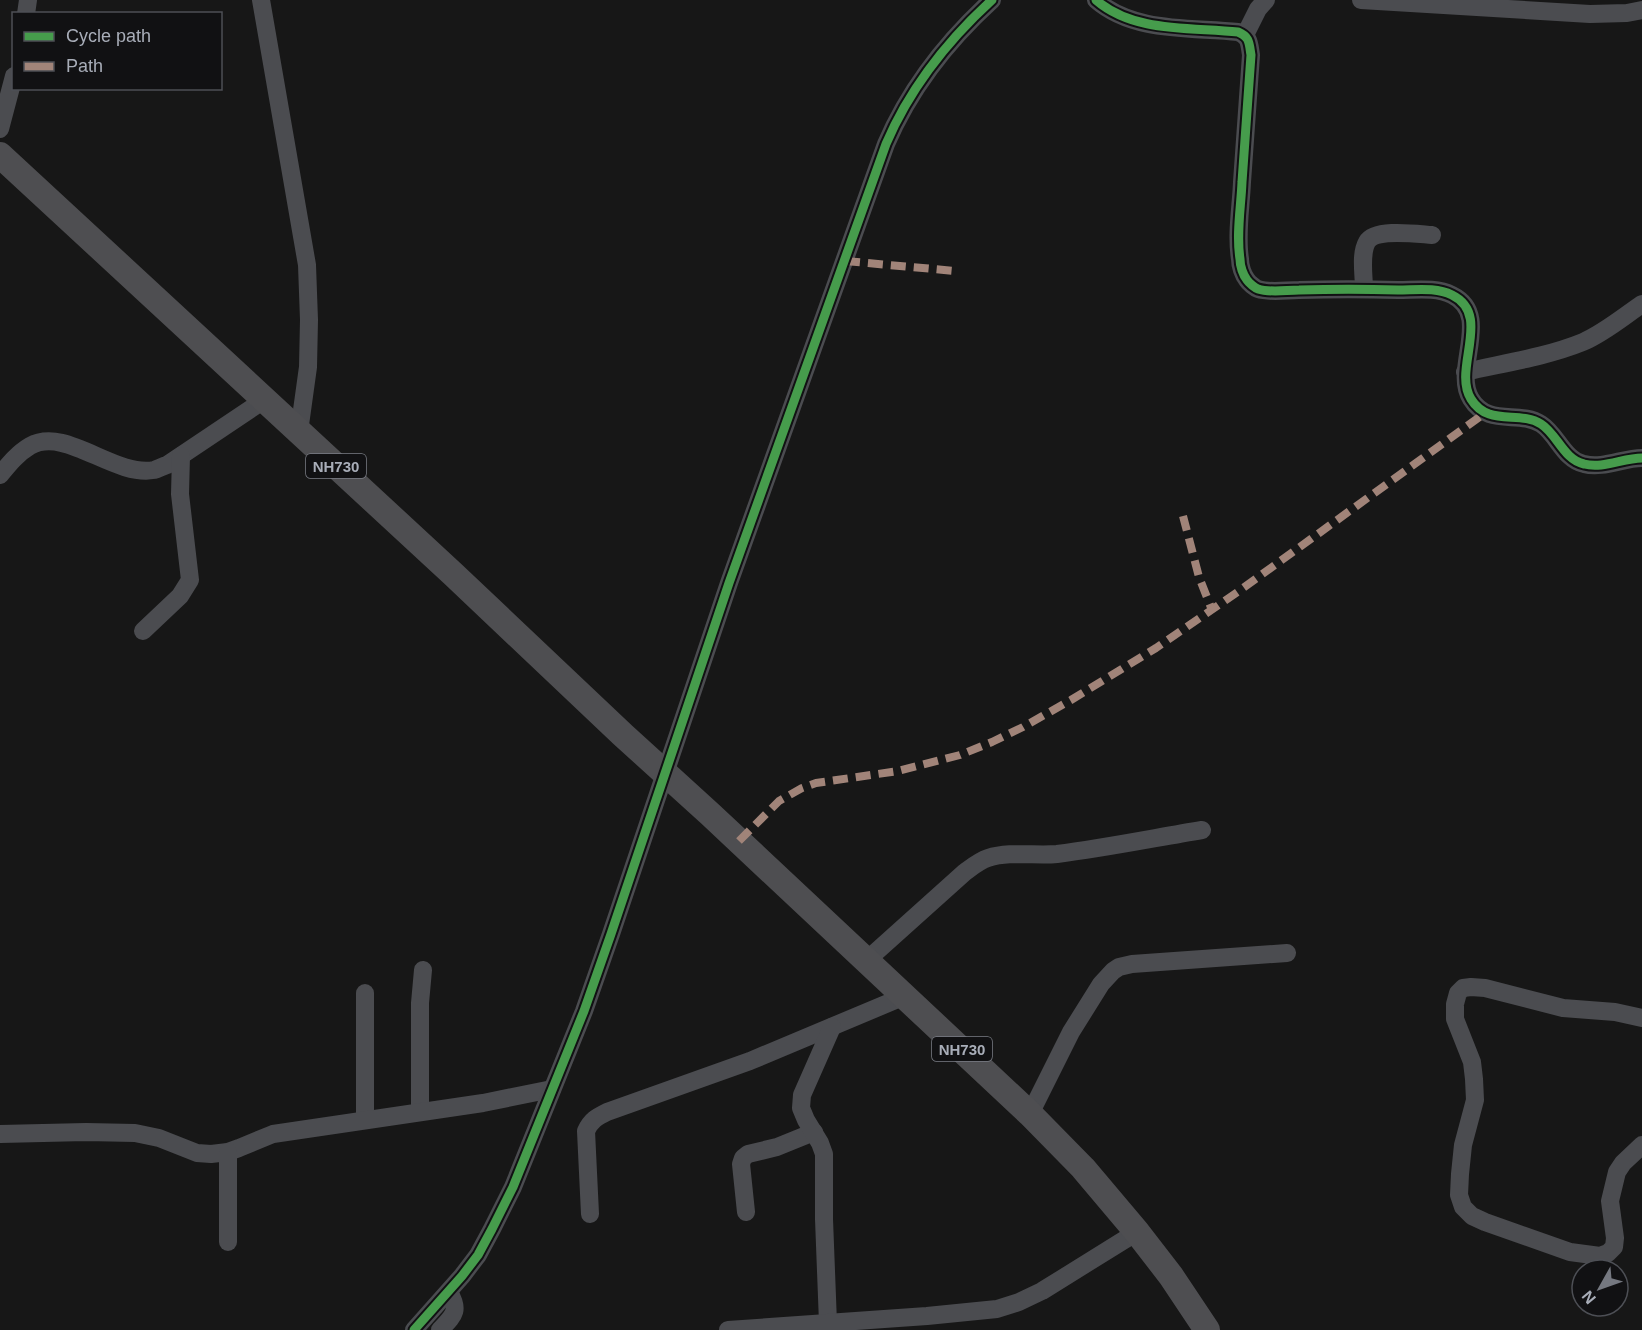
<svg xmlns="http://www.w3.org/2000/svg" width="1642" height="1330" viewBox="0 0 1642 1330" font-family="Helvetica,sans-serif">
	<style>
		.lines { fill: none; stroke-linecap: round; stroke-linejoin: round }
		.minor { stroke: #4b4c50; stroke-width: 18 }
		.highway { stroke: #4e4e51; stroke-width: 26 }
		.quiet { stroke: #a18479; stroke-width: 8; stroke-dasharray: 15 8; stroke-linecap: butt }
		.cycleway-casing { stroke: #111113; stroke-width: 13 }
		.cycleway { stroke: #469c4c; stroke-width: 9 }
		.labels { text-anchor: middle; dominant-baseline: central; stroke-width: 4.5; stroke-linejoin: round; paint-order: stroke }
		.shield { fill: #111113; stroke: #7b7e86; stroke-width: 1.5 }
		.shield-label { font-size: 15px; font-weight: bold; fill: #a8adb8 }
	</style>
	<rect width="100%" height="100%" fill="#171717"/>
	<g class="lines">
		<!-- minor -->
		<g class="minor">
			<path d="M261,0L307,265L309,320L308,367L299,432"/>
			<path d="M1096,0C1134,33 1191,27 1238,32C1250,37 1249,43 1251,55C1248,98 1245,140 1242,182C1241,207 1236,234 1240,259C1240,266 1243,275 1247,280C1249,283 1255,288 1258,289C1270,293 1286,290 1299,290C1332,289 1365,289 1398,290C1416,290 1436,287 1452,295C1493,315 1452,369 1471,399C1488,427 1519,410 1541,424C1557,434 1564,460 1584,464C1603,469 1623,458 1642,458"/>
			<path d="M1361,0L1590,14L1627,13L1642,10"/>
			<path d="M26,14L28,0"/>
			<path d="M1245,35L1258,9L1266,0"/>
			<path d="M0,129L14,76"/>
			<path d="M1364,289C1364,275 1360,254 1367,242C1375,228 1417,234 1432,235"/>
			<path d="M1465,372C1504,363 1546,357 1583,342C1604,333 1623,317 1642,304"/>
			<path d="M0,475C9,464 18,453 30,446C66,426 113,477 154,470C158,469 163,466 167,465L264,400"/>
			<path d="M143,631L180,596L190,580L180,494L181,456"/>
			<path d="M867,960L965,872C972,867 979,861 988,858C1010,851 1035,856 1057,854C1105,848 1154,838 1202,830"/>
			<path d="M365,993V1120"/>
			<path d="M1642,1018L1615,1012L1563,1008L1485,988L1471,987L1463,988L1458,993L1455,1004V1019L1472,1062L1474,1079L1475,1100L1463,1145L1460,1174L1459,1195L1463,1207L1472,1216L1485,1222L1570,1252L1600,1256L1608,1253L1614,1247L1615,1238L1610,1201L1617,1172L1623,1163L1642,1145"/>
			<path d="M420,1112V1003L423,970"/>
			<path d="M1030,1114L1071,1032L1101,984L1113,971L1119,967L1132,964L1287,953"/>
			<path d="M0,1134L86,1132L135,1133L159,1138L197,1153L211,1154L228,1152L239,1148L273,1134L483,1103L552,1089"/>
			<path d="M228,1152V1242"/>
			<path d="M746,1212L741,1164L743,1158L748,1154L777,1147L814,1132"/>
			<path d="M590,1214L586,1131C591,1120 597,1117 607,1112L750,1061L905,996"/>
			<path d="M828,1323L824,1219V1154L820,1143L806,1120L801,1108L802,1095L832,1027"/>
			<path d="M414,1330L462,1276L478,1255L492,1229L513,1187L584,1011L611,934L729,583L886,144C910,88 947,41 992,0"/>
			<path d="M440,1330C454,1315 460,1311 449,1292"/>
			<path d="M728,1330L927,1316L997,1309L1019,1302L1042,1291L1137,1232"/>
		</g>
		<!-- highway -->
		<path class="highway" d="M0,155L453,574L623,735L710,814L1030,1114L1083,1168L1137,1232L1171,1276L1207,1330"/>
		<!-- quiet -->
		<g class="quiet">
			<path d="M845,261L955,271"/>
			<path d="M1183,516L1199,577L1212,610"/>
			<path d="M739,841L779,801L802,788L816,783L898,771L960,755L992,742L1023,727L1071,700L1156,648L1239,591L1485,413"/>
		</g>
		<defs>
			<g id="cycleway">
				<path d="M1096,0C1134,33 1191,27 1238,32C1250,37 1249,43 1251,55C1248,98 1245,140 1242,182C1241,207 1236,234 1240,259C1240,266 1243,275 1247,280C1249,283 1255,288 1258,289C1270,293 1286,290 1299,290C1332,289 1365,289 1398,290C1416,290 1436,287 1452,295C1493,315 1452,369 1471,399C1488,427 1519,410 1541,424C1557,434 1564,460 1584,464C1603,469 1623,458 1642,458"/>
				<path d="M414,1330L462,1276L478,1255L492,1229L513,1187L584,1011L611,934L729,583L886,144C910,88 947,41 992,0"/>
			</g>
		</defs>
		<!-- cycleway casing -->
		<use href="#cycleway" class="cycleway-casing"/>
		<!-- cycleway -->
		<use href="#cycleway" class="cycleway"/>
	</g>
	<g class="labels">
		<!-- shield labels -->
		<g class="shield">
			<rect x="306" y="454" width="60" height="24" rx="4.5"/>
			<rect x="932" y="1037" width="60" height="24" rx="4.5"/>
		</g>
		<g class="shield-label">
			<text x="336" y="466">NH730</text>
			<text x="962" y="1049">NH730</text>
		</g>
	</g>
	<!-- legend -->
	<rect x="12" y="12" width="210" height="78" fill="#111113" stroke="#4d4f55" stroke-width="1.5"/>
	<rect x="24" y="32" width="30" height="9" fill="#469c4c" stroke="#4d4f55" stroke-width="1.5"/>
	<text x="66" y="42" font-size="18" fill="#a8adb8">Cycle path</text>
	<rect x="24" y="62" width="30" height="9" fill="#a18479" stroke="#4d4f55" stroke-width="1.5"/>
	<text x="66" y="72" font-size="18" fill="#a8adb8">Path</text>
	<!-- north arrow -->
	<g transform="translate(1600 1288) rotate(230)"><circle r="28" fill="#111113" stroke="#4d4f55" stroke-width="1.5"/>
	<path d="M0-4.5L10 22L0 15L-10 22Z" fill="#757880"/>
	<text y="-9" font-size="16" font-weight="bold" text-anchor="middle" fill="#a8adb8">N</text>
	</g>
</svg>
